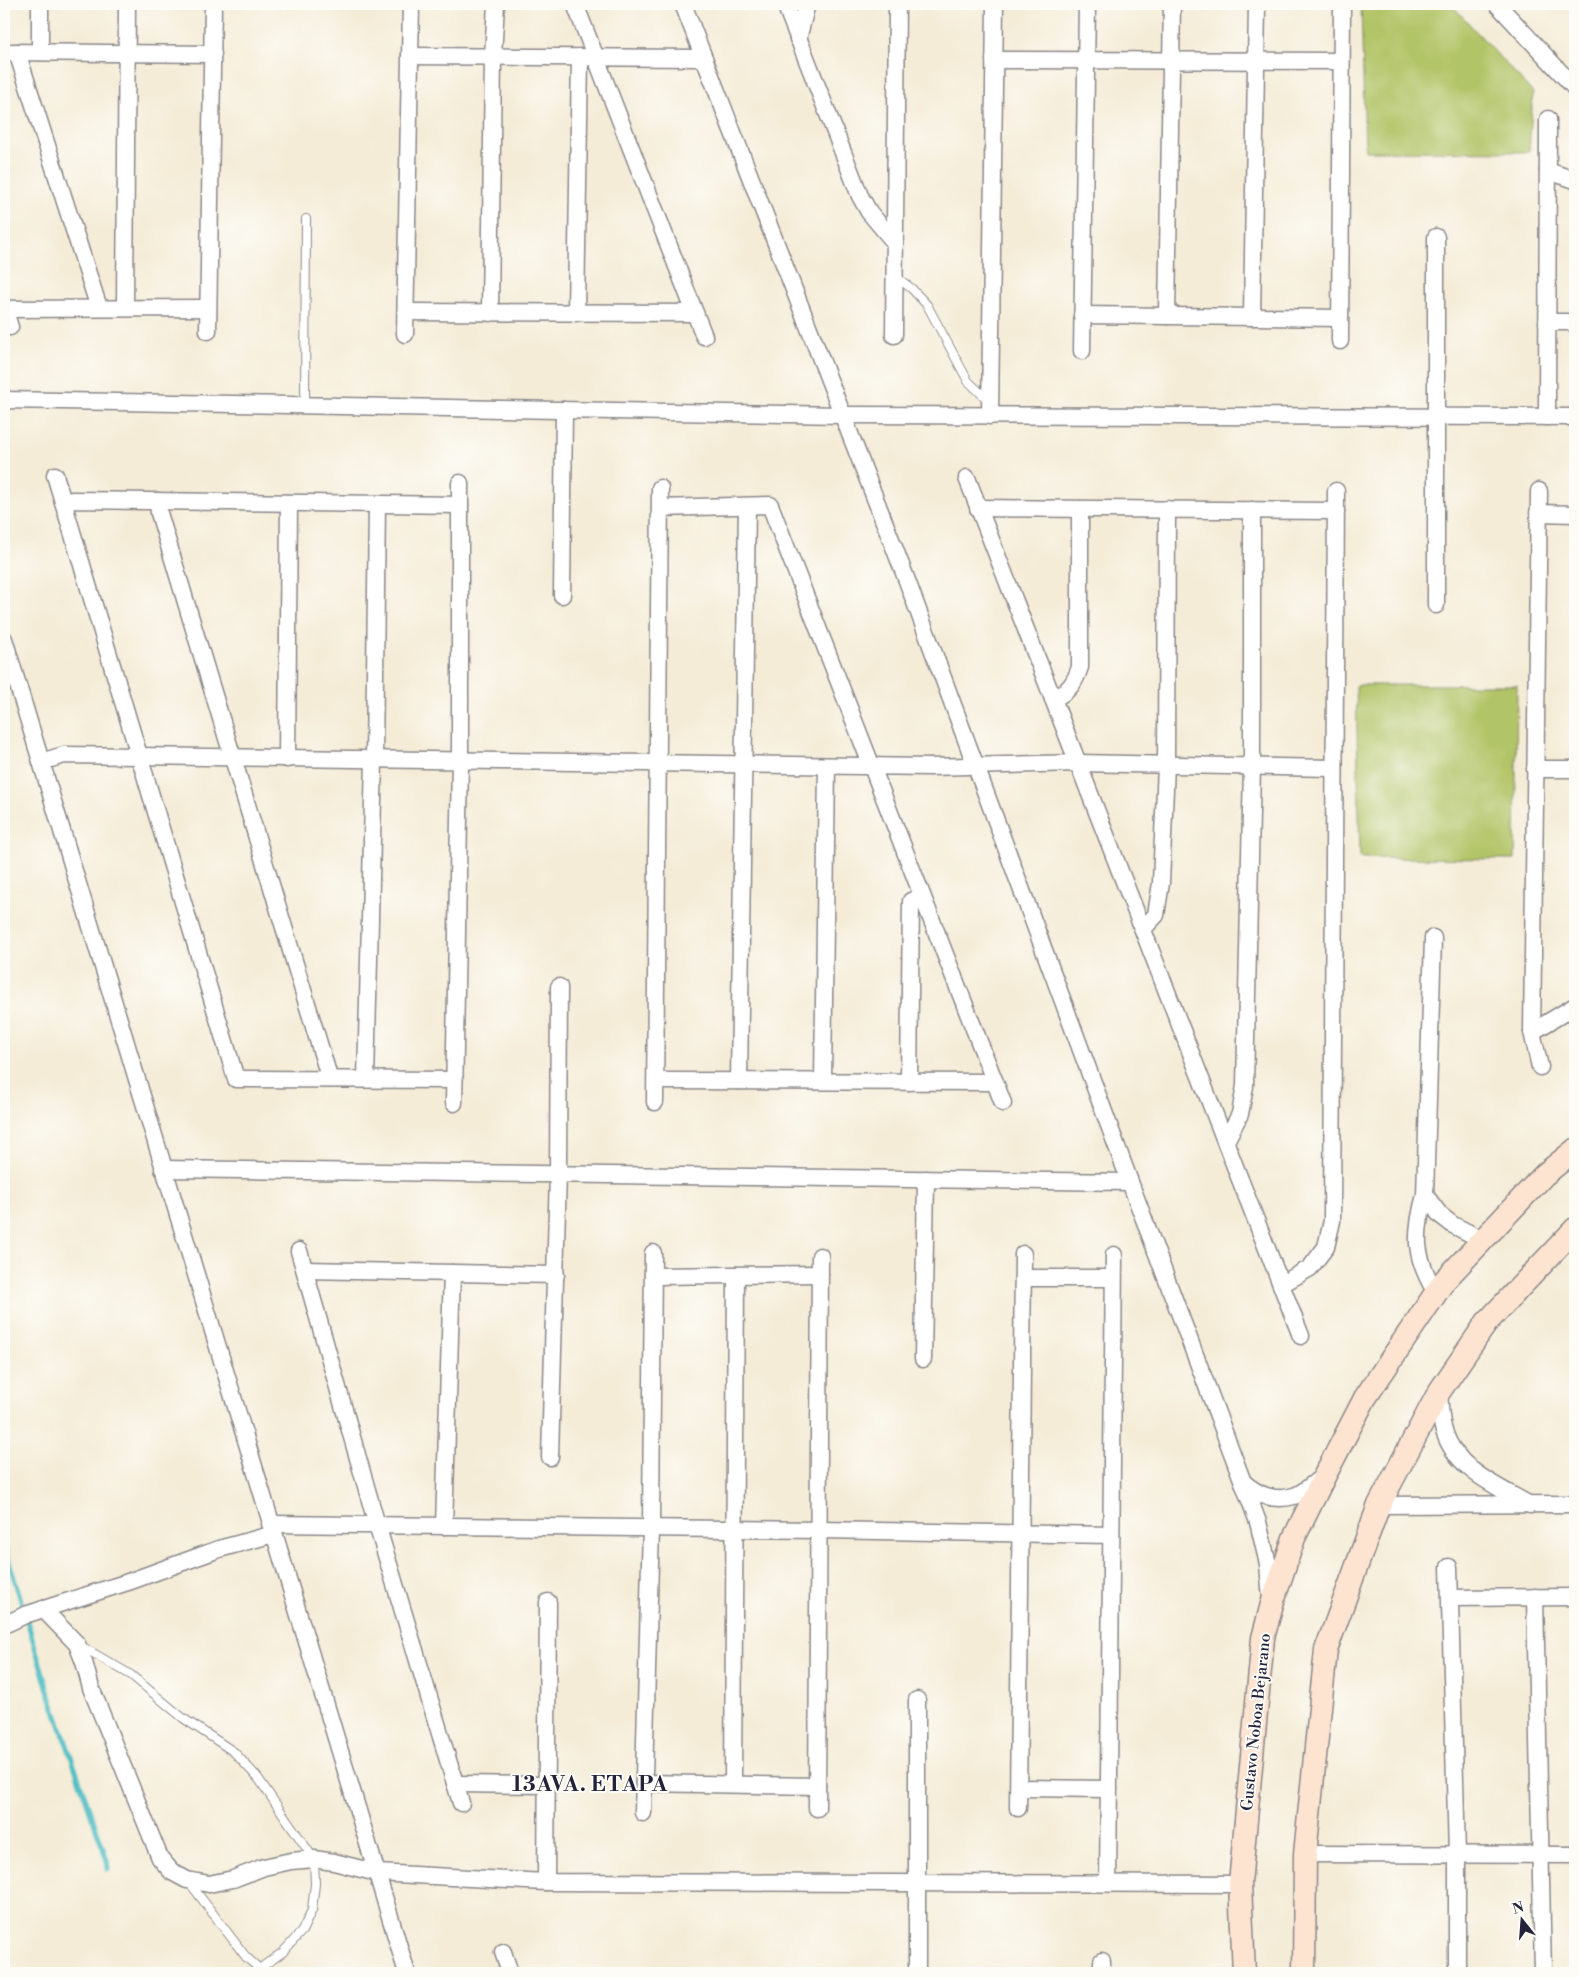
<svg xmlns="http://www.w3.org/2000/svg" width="1579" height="1977" viewBox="0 0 1579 1977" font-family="'Libre Bodoni',serif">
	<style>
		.park { fill: #b2c467; stroke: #6a7351 }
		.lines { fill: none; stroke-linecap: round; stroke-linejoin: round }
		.stream { stroke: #4fbdc4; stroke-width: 5 }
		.lane-casing { stroke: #8b8789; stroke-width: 10 }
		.street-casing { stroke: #8b8789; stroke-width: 19 }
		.secondary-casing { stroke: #8b8789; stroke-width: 25 }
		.lane { stroke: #fff; stroke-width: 8 }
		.street { stroke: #fff; stroke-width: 16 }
		.secondary { stroke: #fde4d1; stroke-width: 22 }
		.labels { text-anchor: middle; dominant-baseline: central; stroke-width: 4; stroke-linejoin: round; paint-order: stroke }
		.street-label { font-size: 16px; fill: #22223b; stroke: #fdfcf7 }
		.district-label { font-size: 21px; font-weight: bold; letter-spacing: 1px; fill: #22223b; stroke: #fdfcf7 }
	</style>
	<rect width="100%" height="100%" fill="#fdfcf7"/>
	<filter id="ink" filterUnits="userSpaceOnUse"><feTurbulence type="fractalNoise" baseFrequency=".02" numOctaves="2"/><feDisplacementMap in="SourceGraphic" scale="10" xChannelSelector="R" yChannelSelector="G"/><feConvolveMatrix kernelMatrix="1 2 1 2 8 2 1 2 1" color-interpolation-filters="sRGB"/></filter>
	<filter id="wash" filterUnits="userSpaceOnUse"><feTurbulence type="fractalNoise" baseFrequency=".0096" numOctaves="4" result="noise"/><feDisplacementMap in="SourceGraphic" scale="20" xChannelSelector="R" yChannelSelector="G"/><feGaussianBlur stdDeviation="1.12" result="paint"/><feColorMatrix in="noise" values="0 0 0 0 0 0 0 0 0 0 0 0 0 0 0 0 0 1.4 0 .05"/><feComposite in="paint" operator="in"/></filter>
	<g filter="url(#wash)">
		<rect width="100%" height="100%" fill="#f4ecd7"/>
		<!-- park -->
		<g class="park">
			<path d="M1361,4H1451L1533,93L1529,152L1365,151Z"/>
			<path d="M1356,685H1517L1515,859L1360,858Z"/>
		</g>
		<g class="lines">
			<!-- stream -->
			<path class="stream" d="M4,1545L48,1690L107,1860L108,1869"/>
		</g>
	</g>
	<g filter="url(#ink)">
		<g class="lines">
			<defs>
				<g id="lane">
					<path d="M895,276L912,289L927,305L968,381L990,402"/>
					<path d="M305,405L306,219"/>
					<path d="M81,1646L131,1675L183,1718L234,1752L258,1778L314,1859L315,1884L312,1910L302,1931L283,1952L259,1969"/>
					<path d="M189,1882L246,1957L264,1973"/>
				</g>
				<g id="street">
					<path d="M575,4L704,336"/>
					<path d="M683,4L906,578L1130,1182L1258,1522L1268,1564L1271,1599"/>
					<path d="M785,4L860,196L869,212L895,243"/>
					<path d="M1497,4L1575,88"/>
					<path d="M798,39L807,4"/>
					<path d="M4,52L213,54"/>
					<path d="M17,52L99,308"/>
					<path d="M40,52V4"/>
					<path d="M410,56L704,58"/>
					<path d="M994,60L1341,61"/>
					<path d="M1548,171L1575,180"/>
					<path d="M1436,237V605"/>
					<path d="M4,308L10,327"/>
					<path d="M125,308L127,4"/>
					<path d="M4,309L207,308"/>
					<path d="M406,312L695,313"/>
					<path d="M490,313L493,56L496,4"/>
					<path d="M576,313L580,57"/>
					<path d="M1082,315L1340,318"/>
					<path d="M1167,316L1172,4"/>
					<path d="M1252,317L1257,4"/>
					<path d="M1547,322H1575"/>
					<path d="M208,331L213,4"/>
					<path d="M405,334L411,4"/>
					<path d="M894,335L897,4"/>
					<path d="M1340,341L1342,4"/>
					<path d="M1082,351L1087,4"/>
					<path d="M4,400L843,415L1575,417"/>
					<path d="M990,416L995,4"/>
					<path d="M1547,417L1548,119"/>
					<path d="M55,475L236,1079L454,1080"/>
					<path d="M967,478L1301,1336"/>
					<path d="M1539,491L1532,1032L1540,1067"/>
					<path d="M158,501L159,513L327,1070L328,1079"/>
					<path d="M63,502L72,500L460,505"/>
					<path d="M660,508L770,505L1003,1103"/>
					<path d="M978,508L1336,511"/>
					<path d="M1538,513L1575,514"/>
					<path d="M562,595L564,410"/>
					<path d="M4,639L407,1973"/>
					<path d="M1053,699C1068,692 1075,683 1080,667V509"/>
					<path d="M287,759L289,503"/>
					<path d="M41,762L64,755L930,767L1078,763L1334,768"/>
					<path d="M1535,769H1575"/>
					<path d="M1143,929L1156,915L1161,883L1166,765L1167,509"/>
					<path d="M1433,938L1425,1195C1414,1236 1414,1256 1436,1293"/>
					<path d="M1532,1032L1575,1006"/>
					<path d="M366,1079L374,760L377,504"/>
					<path d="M656,1081L995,1082"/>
					<path d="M739,1081L747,506"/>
					<path d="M823,1081L827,766"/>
					<path d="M909,1082L911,901L922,896"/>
					<path d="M655,1102L660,488"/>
					<path d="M454,1103L460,761V483"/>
					<path d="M1226,1141L1240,1114L1245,1086L1252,766V510"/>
					<path d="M163,1169L1130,1182"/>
					<path d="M1425,1195L1440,1215L1453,1225L1483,1240"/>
					<path d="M299,1251L377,1525L461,1803"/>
					<path d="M305,1270L556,1275"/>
					<path d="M653,1276L820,1274"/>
					<path d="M1023,1278H1113"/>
					<path d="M1282,1284L1310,1268L1326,1247L1332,1221L1336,491"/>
					<path d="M923,1359L926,1179"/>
					<path d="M1439,1392C1440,1404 1440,1419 1444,1431C1456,1470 1497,1486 1530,1505"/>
					<path d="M550,1457L558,1173L559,987"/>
					<path d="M1243,1482C1258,1495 1274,1502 1294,1496C1304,1493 1316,1481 1324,1475"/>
					<path d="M1379,1505L1575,1504"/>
					<path d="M270,1524L819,1530L1111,1535"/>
					<path d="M444,1526L452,1273"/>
					<path d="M1449,1567L1457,1854V1973"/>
					<path d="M1535,1597L1543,1973"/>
					<path d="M1451,1598L1575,1597"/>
					<path d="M43,1609L77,1644L84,1662L91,1688L160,1858L172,1872L187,1880L209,1884L233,1879L264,1867L291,1861L314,1859L334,1862L377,1873L546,1882L1240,1884"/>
					<path d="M4,1625L25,1615L128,1582L219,1549L274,1534"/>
					<path d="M644,1783L817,1786"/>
					<path d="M455,1784L547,1785"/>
					<path d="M733,1784L736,1275"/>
					<path d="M1019,1788L1109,1789"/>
					<path d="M817,1808L820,1256"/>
					<path d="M1018,1808L1023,1254"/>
					<path d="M643,1813L651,1528L653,1253"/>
					<path d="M1305,1854L1575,1855"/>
					<path d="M546,1882L548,1602"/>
					<path d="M1108,1883L1114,1255"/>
					<path d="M503,1952L510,1973"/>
					<path d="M917,1973V1700"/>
					<path d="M1102,1973V1961"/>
				</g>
				<g id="secondary">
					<path d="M1244,1973L1240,1884L1263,1638L1272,1604L1294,1538L1325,1475L1365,1398L1444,1281L1544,1175L1575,1150"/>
					<path d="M1304,1973L1305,1854L1326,1650L1379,1505L1439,1392L1487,1322L1575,1229"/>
				</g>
			</defs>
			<!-- lane casing -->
			<use href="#lane" class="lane-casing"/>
			<!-- street casing -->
			<use href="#street" class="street-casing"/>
			<!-- secondary casing -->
			<use href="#secondary" class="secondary-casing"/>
			<!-- lane -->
			<use href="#lane" class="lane"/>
			<!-- street -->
			<use href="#street" class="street"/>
			<!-- secondary -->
			<use href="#secondary" class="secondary"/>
		</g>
	</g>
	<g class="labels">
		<!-- street labels -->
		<g class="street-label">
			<text transform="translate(1256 1722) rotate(-84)">Gustavo Noboa Bejarano</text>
		</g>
		<!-- district labels -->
		<g class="district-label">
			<text x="590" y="1785">13AVA. ETAPA</text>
		</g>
	</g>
	<!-- margin -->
	<rect width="1579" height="1977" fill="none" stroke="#fdfcf7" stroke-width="20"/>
	<!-- north arrow -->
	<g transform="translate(1522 1920) rotate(343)" stroke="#fdfcf7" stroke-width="4" paint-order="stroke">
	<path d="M0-4L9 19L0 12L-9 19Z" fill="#22223b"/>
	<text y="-8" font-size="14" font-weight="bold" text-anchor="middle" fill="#22223b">N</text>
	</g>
</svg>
